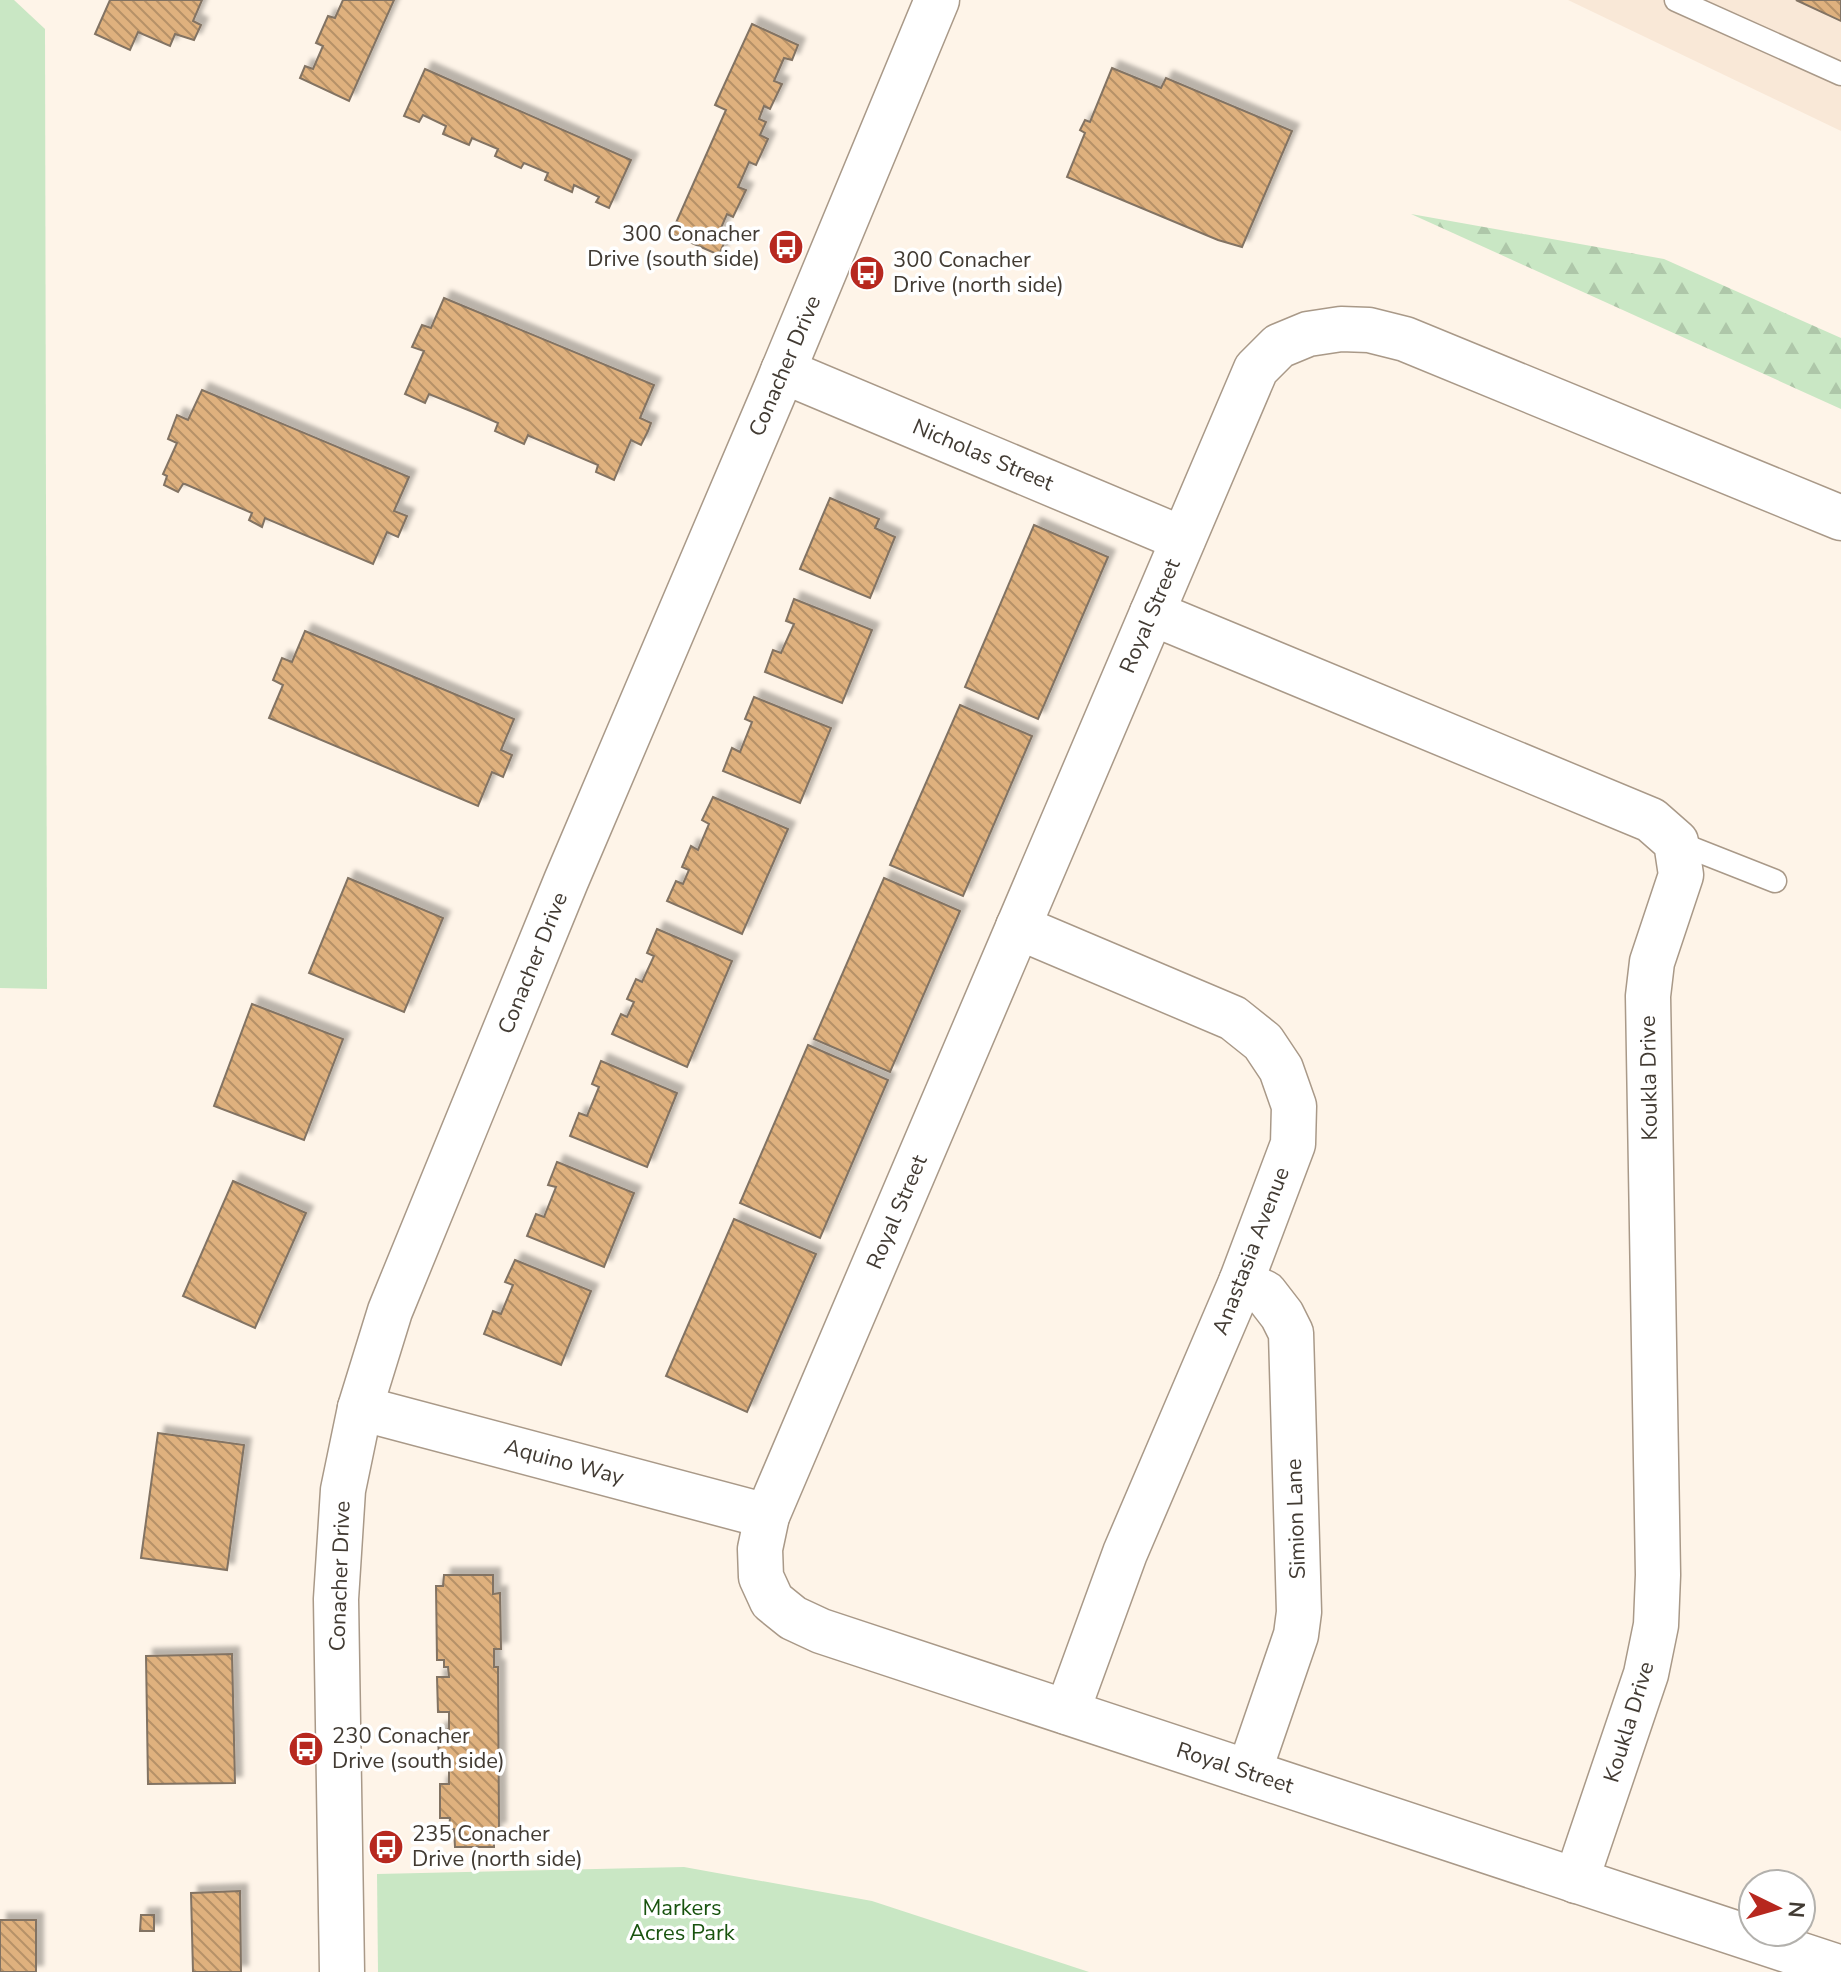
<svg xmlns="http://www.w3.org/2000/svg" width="1841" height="1972" viewBox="0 0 1841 1972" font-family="'Nunito Sans',sans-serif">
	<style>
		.commercial { fill: #f9e8d7 }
		.green { fill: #c9e7c4 }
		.forest { fill: url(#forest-firs) }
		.building { fill: url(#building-back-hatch); stroke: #827363; stroke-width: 2; filter: url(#shadow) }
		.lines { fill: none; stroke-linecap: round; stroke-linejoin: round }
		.service-casing { stroke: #a99988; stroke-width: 25 }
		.minor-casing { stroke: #a99988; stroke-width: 47 }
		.tertiary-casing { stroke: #a99988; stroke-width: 47 }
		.service { stroke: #fff; stroke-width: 22 }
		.minor { stroke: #fff; stroke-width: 44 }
		.tertiary { stroke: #fff; stroke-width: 44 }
		.labels { text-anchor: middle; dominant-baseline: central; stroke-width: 7; stroke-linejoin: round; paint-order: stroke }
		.poi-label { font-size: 22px; fill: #423b33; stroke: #fff; text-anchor: start }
		.street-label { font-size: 22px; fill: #423b33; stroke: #fff }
		.park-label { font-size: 22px; fill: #19530f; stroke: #fff }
	</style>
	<defs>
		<pattern id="forest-firs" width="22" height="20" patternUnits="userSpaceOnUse" patternTransform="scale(2)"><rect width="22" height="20" fill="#c9e7c4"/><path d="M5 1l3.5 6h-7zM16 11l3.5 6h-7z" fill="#aec7a9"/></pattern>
		<pattern id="building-back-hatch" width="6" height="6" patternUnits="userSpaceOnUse" patternTransform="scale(2)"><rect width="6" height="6" fill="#dfb17e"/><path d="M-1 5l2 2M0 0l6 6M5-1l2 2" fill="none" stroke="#b69168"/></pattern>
		<filter id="shadow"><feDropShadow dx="7" dy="-7" stdDeviation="2" flood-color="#0004"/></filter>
	</defs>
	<rect width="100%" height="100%" fill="#fef4e8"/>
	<!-- commercial -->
	<path class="commercial" d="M1568,0H1841V131Z"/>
	<!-- green -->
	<g class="green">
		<path d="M0,0H14L45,29L47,989L0,988Z"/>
		<path d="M684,1867L872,1901L1089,1972H378L377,1874Z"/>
	</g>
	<!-- forest -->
	<path class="forest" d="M1411,214L1664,259L1841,338V409Z"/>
	<!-- building -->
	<g class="building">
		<path d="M110,0H202L193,21L201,25L194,40L175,34L170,46L138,32L130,50L95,34Z"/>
		<path d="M343,0H394L349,101L300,78L305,66L313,69L323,46L316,43L328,16L335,18Z"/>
		<path d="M1796,0H1841V21Z"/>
		<path d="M752,24L798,45L792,60L784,58L774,81L782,84L770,109L764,106L759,119L766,122L760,135L768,139L756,165L749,162L738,187L746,190L733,217L727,214L717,237L725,241L719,255L671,234L726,110L715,105Z"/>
		<path d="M1112,68L1161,88L1166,78L1292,131L1242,247L1218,240L1067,177L1085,133L1080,130L1085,120L1090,122Z"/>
		<path d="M425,69L631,160L609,208L596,202L599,197L574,185L572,192L545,180L548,173L524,163L521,168L495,156L498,149L472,138L469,145L443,134L446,126L423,115L419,122L404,116Z"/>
		<path d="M444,298L654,385L640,418L651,423L648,431L641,445L631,440L614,480L596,472L598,465L529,436L528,435L524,444L495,431L498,423L473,412L429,394L425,403L405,394L424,351L412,347L422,325L431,328Z"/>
		<path d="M202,390L409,477L394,511L407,516L398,537L387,532L373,564L265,518L262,527L249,520L252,513L185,484H183L178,492L164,485L167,476L163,474L177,443L168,439L177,415L188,420Z"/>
		<path d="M830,498L879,519L875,528L895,537L870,598L800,569Z"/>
		<path d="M1034,525L1108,557L1038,719L965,687Z"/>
		<path d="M794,599L872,630L842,703L765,672L773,650L781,653L794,624L786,621Z"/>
		<path d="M305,631L514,719L501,750L512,755L503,777L492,772L478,806L269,718L283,685L273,680L282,658L292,662Z"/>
		<path d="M754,697L831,728L800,803L723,771L732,748L740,752L752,722L745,719Z"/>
		<path d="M960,705L1032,736L963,896L890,865Z"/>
		<path d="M713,797L788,829L742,934L667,901L676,881L683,884L689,870L682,867L691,846L698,850L709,824L702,820Z"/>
		<path d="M348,878L443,918L404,1012L309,973Z"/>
		<path d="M884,878L960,911L890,1072L814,1039Z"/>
		<path d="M657,929L732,961L687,1067L612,1034L621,1014L627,1017L634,1002L627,999L636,979L642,982L654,956L647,953Z"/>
		<path d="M252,1004L343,1039L304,1140L214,1106Z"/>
		<path d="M808,1045L888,1080L820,1238L740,1203Z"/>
		<path d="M601,1061L677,1093L647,1167L570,1136L579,1113L587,1116L599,1087L592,1084Z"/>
		<path d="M557,1162L634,1193L604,1267L527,1236L536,1214L544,1217L556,1187L548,1185Z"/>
		<path d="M233,1181L306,1213L255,1328L183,1296Z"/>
		<path d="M734,1219L816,1254L747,1412L666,1376Z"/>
		<path d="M515,1260L591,1291L561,1365L484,1334L493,1311L501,1314L513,1285L505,1282Z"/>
		<path d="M158,1433L244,1445L227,1570L141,1558Z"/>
		<path d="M444,1575H493V1594L500,1593L501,1649H494V1667H498L499,1829H494V1847H455L454,1829H449L450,1818H440V1784H449V1765H439L438,1730L449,1729V1712H438L437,1677H449L448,1667H444V1660H437L436,1586H443Z"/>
		<path d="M232,1654L235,1783L148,1784L146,1656Z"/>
		<path d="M240,1891L241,1972H193L191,1893Z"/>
		<path d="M141,1915H154V1931H140Z"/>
		<rect x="0" y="1920" width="36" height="52"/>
	</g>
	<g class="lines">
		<defs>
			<g id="service">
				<path d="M1676,0L1841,74"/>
				<path d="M1676,842L1775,881"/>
			</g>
			<g id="minor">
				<path d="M783,371L1183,539"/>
				<path d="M1841,518L1405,339L1369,330L1341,329L1308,334L1279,346L1256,369L767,1516L760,1549L761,1577L772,1601L793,1618L821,1631L1841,1968"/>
				<path d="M1152,613L1651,820L1676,842L1681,875L1652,962L1648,996L1658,1575L1656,1625L1646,1674L1576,1881"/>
				<path d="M1018,927L1233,1018L1263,1042L1281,1069L1294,1106L1293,1144L1241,1282L1125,1553L1067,1712"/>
				<path d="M1241,1282L1265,1293L1282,1315L1291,1333L1299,1612L1296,1635L1249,1772"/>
				<path d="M360,1408L767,1516"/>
			</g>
			<path id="tertiary" d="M342,1972L336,1599L343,1490L360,1408L390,1311L566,881L776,388L937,0"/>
		</defs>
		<!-- service casing -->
		<use href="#service" class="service-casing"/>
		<!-- minor casing -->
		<use href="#minor" class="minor-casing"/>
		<!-- tertiary casing -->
		<use href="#tertiary" class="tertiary-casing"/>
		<!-- service -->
		<use href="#service" class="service"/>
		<!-- minor -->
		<use href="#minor" class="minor"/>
		<!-- tertiary -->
		<use href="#tertiary" class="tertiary"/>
	</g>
	<!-- icons -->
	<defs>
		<symbol id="bus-disc" viewBox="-11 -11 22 22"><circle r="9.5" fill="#b7281f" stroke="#fff"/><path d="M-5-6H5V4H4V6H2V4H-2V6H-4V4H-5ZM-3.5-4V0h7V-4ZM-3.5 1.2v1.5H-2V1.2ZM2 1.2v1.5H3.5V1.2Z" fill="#fff"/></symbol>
	</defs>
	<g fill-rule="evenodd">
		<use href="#bus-disc" x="766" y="227" width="40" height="40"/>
		<use href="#bus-disc" x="847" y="253" width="40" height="40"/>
		<use href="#bus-disc" x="286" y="1729" width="40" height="40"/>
		<use href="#bus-disc" x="366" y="1827" width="40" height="40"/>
	</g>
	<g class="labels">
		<!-- poi labels -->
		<g class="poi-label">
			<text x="760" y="234" text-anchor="end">300 Conacher<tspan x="760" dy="25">Drive (south side)</tspan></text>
			<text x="893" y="260">300 Conacher<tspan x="893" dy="25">Drive (north side)</tspan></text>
			<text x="332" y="1736">230 Conacher<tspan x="332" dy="25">Drive (south side)</tspan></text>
			<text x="412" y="1834">235 Conacher<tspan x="412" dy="25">Drive (north side)</tspan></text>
		</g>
		<!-- street labels -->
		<g class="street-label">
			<text transform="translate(785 366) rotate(-67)">Conacher Drive</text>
			<text transform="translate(983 455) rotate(23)">Nicholas Street</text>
			<text transform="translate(1150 616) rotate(-67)">Royal Street</text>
			<text transform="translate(533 963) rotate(-68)">Conacher Drive</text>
			<text transform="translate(1649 1078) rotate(-91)">Koukla Drive</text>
			<text transform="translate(897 1212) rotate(-67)">Royal Street</text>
			<text transform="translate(1251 1251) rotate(-69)">Anastasia Avenue</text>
			<text transform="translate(564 1462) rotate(15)">Aquino Way</text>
			<text transform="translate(1296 1519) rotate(-92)">Simion Lane</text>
			<text transform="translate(340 1576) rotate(-88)">Conacher Drive</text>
			<text transform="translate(1629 1722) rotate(-73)">Koukla Drive</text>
			<text transform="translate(1235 1768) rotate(18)">Royal Street</text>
		</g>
		<!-- park labels -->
		<g class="park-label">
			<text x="682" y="1908">Markers<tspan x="682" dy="25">Acres Park</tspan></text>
		</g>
	</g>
	<!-- north arrow -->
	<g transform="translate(1777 1908) rotate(95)"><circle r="38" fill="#ffffff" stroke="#b3b1ad" stroke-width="2"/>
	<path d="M0-6L14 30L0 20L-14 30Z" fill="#b7281f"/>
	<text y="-12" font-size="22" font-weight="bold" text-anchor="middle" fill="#423b33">N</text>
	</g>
</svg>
